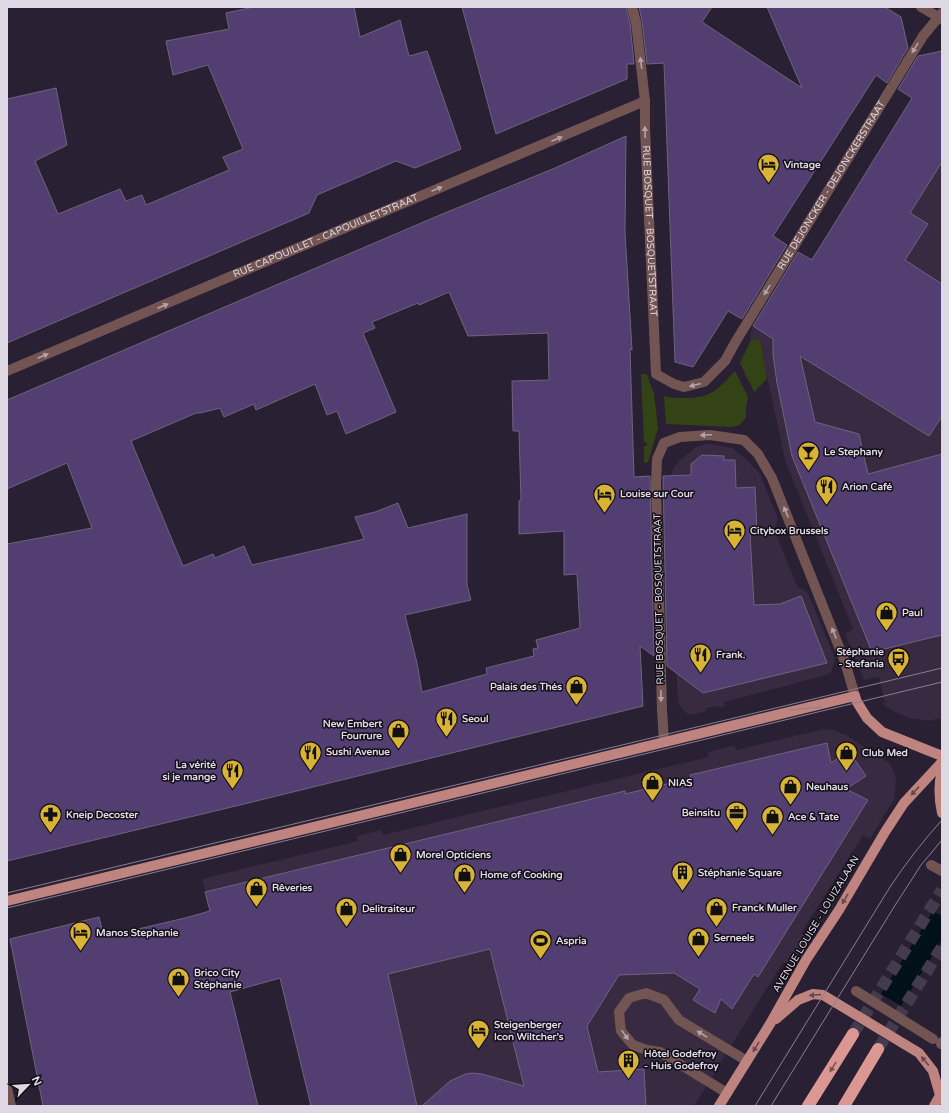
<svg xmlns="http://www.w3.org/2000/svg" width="949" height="1113" viewBox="0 0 949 1113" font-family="'Varela Round',sans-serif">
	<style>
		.built { fill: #372a41 }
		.green { fill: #334316 }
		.water { fill: #001118 }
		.building { fill: #533e72; stroke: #6c647c; fill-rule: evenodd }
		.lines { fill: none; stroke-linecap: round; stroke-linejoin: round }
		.highway-tunnel { stroke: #453b4e; stroke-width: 12; stroke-dasharray: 12 6; stroke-linecap: butt }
		.minor { stroke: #725553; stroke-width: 10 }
		.major { stroke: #bf8480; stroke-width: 10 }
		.highway { stroke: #dd9792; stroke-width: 12 }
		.tram { stroke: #887f8f; stroke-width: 1 }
		.oneway { fill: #b3a3aa }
		.oneway2 { fill: #68484a }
		.oneway3 { fill: #765253 }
		.labels { text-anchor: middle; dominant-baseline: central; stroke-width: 3; stroke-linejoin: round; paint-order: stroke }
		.poi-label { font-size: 10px; font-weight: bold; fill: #ded7e4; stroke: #100c14; text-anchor: start }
		.street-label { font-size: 10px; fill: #ded7e4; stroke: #100c14 }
	</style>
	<rect width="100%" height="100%" fill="#2a2033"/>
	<!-- built -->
	<g class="built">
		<path d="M942,60V718L930,721L910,718L895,712L882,704L885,703L879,677L864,680L845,634L853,629L785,460L759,339L751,340L750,336L752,328L754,324L761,328L841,216Z"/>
		<path d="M705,444H711L732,448L748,461L760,474L778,519L774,529L797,586L808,593L834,656L835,660L831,672L823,676L724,702L725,706L719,708L718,706L706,708V711L690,715L685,712L679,705L677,686L671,493V478L672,472L675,466L680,460L695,448Z"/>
		<path d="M824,729L833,730L848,736L890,764L896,778L895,793L894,799L870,839L863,835L801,933L808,939L791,966L783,962L694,1106H311L280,979L230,992L202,879L358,841L357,836L381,830L383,835L709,757L708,752L734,745L736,750Z"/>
	</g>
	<!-- green -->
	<g class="green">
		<path d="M760,339L767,379L754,392L740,363L751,340Z"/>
		<path d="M735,371L748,397L746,408V417L740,425L731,427L666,424L664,396C671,398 678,398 685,398C712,398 718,389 735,371Z"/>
		<path d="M641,374H647L650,384L654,393L658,428L649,459L648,462L645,463L644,462V446H647V443L644,442Z"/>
	</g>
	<!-- water -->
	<path class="water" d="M933,911L942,916V940L901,1006L881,994Z"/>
	<!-- building -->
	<g class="building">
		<path d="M254,7H354L360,37L400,20L409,56L427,51L461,149L415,168L396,161L317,195L309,213L7,343V99L56,88L67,145L35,161L58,214L120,189L126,201L142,195L146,205L229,170L223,157L243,149L208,65L173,75L166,41L229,29L226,13Z"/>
		<path d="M462,7H626L630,23L634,64H627V79L496,134Z"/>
		<path d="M639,7H712L702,22L802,88L767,7H885L901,17L908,48L887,83L876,75L773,236L787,245L742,319L728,311L693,367L675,362L664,63L647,64L642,21Z"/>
		<path d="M942,51V162L910,213L928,224L905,260L942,284V416L929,436L800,356L815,422L859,434L868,474L942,454V635L872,652L792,456L777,383L773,355V339L753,326L798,252L812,260L912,98L898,89L918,56Z"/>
		<path d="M626,136L625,232L632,350L630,349L634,477L650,476L654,656L640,646L643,706L244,804L7,861V544L92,528L67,463L7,489V400L440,215L555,168ZM449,292L468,336L548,333L549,380L512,381L513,431H519L521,500L519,501V534L564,531V575L577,574L580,628L536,640L538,648L533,649L534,656L486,668L487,674L422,692L417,663L405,615L471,600L467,585V514L408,528L398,503L375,512L355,517L364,539L252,565L244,546L215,558L213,554L183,566L131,441L196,413H200L220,408L224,417L254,404L256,410L315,384L327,415L337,411L346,434L396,412L363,333L375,328L372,322L418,303L419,305Z"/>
		<path d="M702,455L724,456V460H735L736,488L755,487L757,533H750L754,605L780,604L801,596L827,663L703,693L667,666L663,476L691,475V464Z"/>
		<path d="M827,743L831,763L849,751L866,776L846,789L868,800L758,977L754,974L732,1009L721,999L715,1013L693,1000L700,989L674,973L619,975L587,1026L598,1072L644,1069L646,1106H422L450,1081L461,1076L466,1074L472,1073L482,1074L524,1086L490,949L388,974L417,1106H311L280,978L230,992L258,1106H43L10,939L99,917L104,937L185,918L210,911L205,892L625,791V794L691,778L690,775Z"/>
	</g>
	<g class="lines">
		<!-- highway-tunnel -->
		<g class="highway-tunnel">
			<path d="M853,1034L942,890"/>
			<path d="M878,1049L942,947"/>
		</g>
		<!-- minor -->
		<g class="minor">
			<path id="s1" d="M632,7L636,22L645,101V129L656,374L674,384L684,387L704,382L725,361L736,341L923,36L942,13"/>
			<path d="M921,7L942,19"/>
			<path id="s2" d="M7,371L645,101"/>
			<path d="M664,742L662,710L656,484L657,459L664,443L680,437L710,435L744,440L758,454L772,478L845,662L855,696"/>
			<path d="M931,865L942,871"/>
			<path d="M856,991L933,1039"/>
			<path d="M941,1044L942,1042"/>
			<path d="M7,1088L11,1106"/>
			<path d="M727,1093L660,1052L647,1050L633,1045L621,1031L619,1012L629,998L646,993L664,1000L679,1020L747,1061"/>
		</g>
		<!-- major -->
		<g class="major">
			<path d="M942,771C938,785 939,799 942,813"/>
			<path d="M7,901L855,696L857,702L867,718L882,732L942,756"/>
			<path d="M776,1019L798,1000L813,994L823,995L919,1053L933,1071L940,1095"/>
			<path d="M719,1106L770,1024L806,960L839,910L885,832L904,803L942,762"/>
			<path d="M934,1106L942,1092"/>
		</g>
		<!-- highway -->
		<g class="highway">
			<path d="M808,1106L853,1034"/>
			<path d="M844,1106L878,1049"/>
		</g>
		<!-- tram -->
		<g class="tram">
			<path d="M789,710L821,707"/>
			<path d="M7,893L942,668"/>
			<path d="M7,908L942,682"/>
			<path d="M755,1106L890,887C906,863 923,841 942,820"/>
			<path d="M771,1106L894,907L921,865L942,840"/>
		</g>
	</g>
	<!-- one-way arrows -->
	<defs><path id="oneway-solid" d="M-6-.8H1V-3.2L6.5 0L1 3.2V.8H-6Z"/></defs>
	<g class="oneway">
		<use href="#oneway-solid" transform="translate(915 48) rotate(122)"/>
		<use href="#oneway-solid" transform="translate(641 63) rotate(-97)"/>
		<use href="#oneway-solid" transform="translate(645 132) rotate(-92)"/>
		<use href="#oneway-solid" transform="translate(557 139) rotate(-23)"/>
		<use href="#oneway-solid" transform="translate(437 189) rotate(-23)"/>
		<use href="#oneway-solid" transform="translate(767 290) rotate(122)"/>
		<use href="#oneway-solid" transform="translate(163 306) rotate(-23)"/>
		<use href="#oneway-solid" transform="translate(43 356) rotate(-23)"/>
		<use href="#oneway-solid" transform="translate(695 385) rotate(165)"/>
		<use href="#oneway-solid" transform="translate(706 435) rotate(178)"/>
		<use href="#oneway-solid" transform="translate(786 512) rotate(-112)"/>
		<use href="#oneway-solid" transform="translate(834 633) rotate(-112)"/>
		<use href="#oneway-solid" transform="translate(661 696) rotate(89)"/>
		<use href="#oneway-solid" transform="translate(702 1034) rotate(-149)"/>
		<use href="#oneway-solid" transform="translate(625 1035) rotate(55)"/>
	</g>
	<g class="oneway2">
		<use href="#oneway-solid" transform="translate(915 791) rotate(133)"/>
		<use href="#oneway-solid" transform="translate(845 899) rotate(121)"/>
		<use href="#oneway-solid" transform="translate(815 995) rotate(176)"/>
		<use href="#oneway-solid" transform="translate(756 1047) rotate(122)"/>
		<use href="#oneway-solid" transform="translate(925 1061) rotate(-130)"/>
	</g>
	<use class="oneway3" href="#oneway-solid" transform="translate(833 1067) rotate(122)"/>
	<!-- icons -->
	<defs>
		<symbol id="hotel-pin" viewBox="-11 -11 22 30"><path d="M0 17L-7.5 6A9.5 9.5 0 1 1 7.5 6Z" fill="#d9b334" stroke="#100c14"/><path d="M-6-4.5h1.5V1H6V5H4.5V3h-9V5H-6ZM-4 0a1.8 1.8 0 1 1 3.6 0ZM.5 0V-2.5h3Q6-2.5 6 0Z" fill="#111"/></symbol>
		<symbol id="bar-pin" viewBox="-11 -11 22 30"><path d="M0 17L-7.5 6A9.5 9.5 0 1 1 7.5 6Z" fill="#d9b334" stroke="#100c14"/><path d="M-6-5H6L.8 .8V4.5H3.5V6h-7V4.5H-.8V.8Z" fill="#111"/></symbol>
		<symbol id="restaurant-pin" viewBox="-11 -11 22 30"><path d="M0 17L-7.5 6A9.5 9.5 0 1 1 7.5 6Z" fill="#d9b334" stroke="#100c14"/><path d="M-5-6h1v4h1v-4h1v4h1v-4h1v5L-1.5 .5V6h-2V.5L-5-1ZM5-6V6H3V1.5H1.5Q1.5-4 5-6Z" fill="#111"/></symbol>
		<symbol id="shop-pin" viewBox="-11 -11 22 30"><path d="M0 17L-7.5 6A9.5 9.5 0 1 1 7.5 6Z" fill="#d9b334" stroke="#100c14"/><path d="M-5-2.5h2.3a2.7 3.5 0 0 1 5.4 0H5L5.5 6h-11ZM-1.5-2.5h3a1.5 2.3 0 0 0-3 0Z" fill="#111"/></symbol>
		<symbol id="bus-pin" viewBox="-11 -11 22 30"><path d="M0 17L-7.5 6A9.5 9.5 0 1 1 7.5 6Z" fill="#d9b334" stroke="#100c14"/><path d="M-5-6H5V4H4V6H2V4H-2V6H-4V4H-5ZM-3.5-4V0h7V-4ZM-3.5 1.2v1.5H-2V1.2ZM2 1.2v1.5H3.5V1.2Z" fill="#111"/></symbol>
		<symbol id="office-pin" viewBox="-11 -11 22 30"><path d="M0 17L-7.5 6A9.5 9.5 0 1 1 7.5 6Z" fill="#d9b334" stroke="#100c14"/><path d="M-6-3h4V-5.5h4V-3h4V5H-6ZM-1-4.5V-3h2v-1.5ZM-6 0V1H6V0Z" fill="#111"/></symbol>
		<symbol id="pharmacy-pin" viewBox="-11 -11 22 30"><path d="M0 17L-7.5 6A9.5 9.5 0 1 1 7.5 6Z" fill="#d9b334" stroke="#100c14"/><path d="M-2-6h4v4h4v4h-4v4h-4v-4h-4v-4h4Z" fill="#111"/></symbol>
		<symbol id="building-pin" viewBox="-11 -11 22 30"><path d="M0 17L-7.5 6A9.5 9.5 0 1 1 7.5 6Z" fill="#d9b334" stroke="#100c14"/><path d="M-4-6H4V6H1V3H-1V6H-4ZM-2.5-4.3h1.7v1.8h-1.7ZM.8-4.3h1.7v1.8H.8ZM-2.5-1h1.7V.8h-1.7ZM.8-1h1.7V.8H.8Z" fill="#111"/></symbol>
		<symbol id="stadium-pin" viewBox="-11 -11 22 30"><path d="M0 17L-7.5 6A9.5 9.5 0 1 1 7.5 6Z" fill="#d9b334" stroke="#100c14"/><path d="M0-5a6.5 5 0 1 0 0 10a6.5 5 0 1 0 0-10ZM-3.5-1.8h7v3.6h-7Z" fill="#111"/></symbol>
	</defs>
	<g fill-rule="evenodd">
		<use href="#hotel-pin" x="756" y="152" width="25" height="34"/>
		<use href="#bar-pin" x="796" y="440" width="25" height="34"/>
		<use href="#restaurant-pin" x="814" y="474" width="25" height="34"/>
		<use href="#hotel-pin" x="592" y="482" width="25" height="34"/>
		<use href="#hotel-pin" x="722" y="518" width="25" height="34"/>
		<use href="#shop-pin" x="874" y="600" width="25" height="34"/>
		<use href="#restaurant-pin" x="688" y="642" width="25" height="34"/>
		<use href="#bus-pin" x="886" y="646" width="25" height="34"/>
		<use href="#shop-pin" x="564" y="674" width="25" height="34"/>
		<use href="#restaurant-pin" x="434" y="706" width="25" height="34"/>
		<use href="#shop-pin" x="386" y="718" width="25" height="34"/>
		<use href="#restaurant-pin" x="298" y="740" width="25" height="34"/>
		<use href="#shop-pin" x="834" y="740" width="25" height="34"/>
		<use href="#restaurant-pin" x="220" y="758" width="25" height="34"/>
		<use href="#shop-pin" x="640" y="770" width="25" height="34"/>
		<use href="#shop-pin" x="778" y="774" width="25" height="34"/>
		<use href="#office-pin" x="724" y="800" width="25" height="34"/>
		<use href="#pharmacy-pin" x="38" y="802" width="25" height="34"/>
		<use href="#shop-pin" x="760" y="804" width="25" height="34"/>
		<use href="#shop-pin" x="388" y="842" width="25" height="34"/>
		<use href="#building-pin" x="670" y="860" width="25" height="34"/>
		<use href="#shop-pin" x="452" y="862" width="25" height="34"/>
		<use href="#shop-pin" x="244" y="876" width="25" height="34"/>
		<use href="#shop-pin" x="704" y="896" width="25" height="34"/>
		<use href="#shop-pin" x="334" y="896" width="25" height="34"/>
		<use href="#hotel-pin" x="68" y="920" width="25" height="34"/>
		<use href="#shop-pin" x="686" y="926" width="25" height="34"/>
		<use href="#stadium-pin" x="528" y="928" width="25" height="34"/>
		<use href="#shop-pin" x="166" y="966" width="25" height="34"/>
		<use href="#hotel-pin" x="466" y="1018" width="25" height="34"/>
		<use href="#building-pin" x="616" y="1048" width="25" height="34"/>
	</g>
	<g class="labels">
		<!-- poi labels -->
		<g class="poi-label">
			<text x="784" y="165">Vintage</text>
			<text x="824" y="452">Le Stephany</text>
			<text x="842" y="487">Arion Café</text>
			<text x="620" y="494">Louise sur Cour</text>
			<text x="750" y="531">Citybox Brussels</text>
			<text x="902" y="613">Paul</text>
			<text x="884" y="652" text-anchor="end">Stéphanie<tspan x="884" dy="12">- Stefania</tspan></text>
			<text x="716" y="655">Frank.</text>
			<text x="562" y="687" text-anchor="end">Palais des Thés</text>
			<text x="462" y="719">Seoul</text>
			<text x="382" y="724" text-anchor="end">New Embert<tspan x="382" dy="12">Fourrure</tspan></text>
			<text x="326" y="752">Sushi Avenue</text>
			<text x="862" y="753">Club Med</text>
			<text x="216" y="765" text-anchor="end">La vérité<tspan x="216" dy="12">si je mange</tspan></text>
			<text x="668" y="783">NIAS</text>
			<text x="806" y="787">Neuhaus</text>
			<text x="720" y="813" text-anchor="end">Beinsitu</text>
			<text x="66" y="815">Kneip Decoster</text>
			<text x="788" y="817">Ace &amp; Tate</text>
			<text x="416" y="855">Morel Opticiens</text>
			<text x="698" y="873">Stéphanie Square</text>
			<text x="480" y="875">Home of Cooking</text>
			<text x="272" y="888">Rêveries</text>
			<text x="732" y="908">Franck Muller</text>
			<text x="362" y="909">Delitraiteur</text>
			<text x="96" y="933">Manos Stephanie</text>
			<text x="714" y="938">Serneels</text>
			<text x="556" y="941">Aspria</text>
			<text x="194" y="973">Brico City<tspan x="194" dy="12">Stéphanie</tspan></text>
			<text x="494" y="1025">Steigenberger<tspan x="494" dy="12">Icon Wiltcher’s</tspan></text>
			<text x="644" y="1054">Hôtel Godefroy<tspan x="644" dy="12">- Huis Godefroy</tspan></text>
		</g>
		<!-- street labels -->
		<g class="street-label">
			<text stroke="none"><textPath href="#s1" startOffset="655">RUE DEJONCKER - DEJONCKERSTRAAT</textPath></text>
			<text stroke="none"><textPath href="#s1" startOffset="225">RUE BOSQUET - BOSQUETSTRAAT</textPath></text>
			<text stroke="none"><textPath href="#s2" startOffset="346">RUE CAPOUILLET - CAPOUILLETSTRAAT</textPath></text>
			<text transform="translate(659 599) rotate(-91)">RUE BOSQUET - BOSQUETSTRAAT</text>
			<text transform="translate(816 924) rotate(-59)">AVENUE LOUISE - LOUIZALAAN</text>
		</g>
	</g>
	<!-- border -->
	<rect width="949" height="1113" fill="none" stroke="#ded7e4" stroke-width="16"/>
	<!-- north arrow -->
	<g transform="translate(28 1085) rotate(65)" stroke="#100c14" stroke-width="3" paint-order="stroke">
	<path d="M0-3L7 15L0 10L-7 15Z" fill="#ded7e4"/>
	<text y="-6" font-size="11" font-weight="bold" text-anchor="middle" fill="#ded7e4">N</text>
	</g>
</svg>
